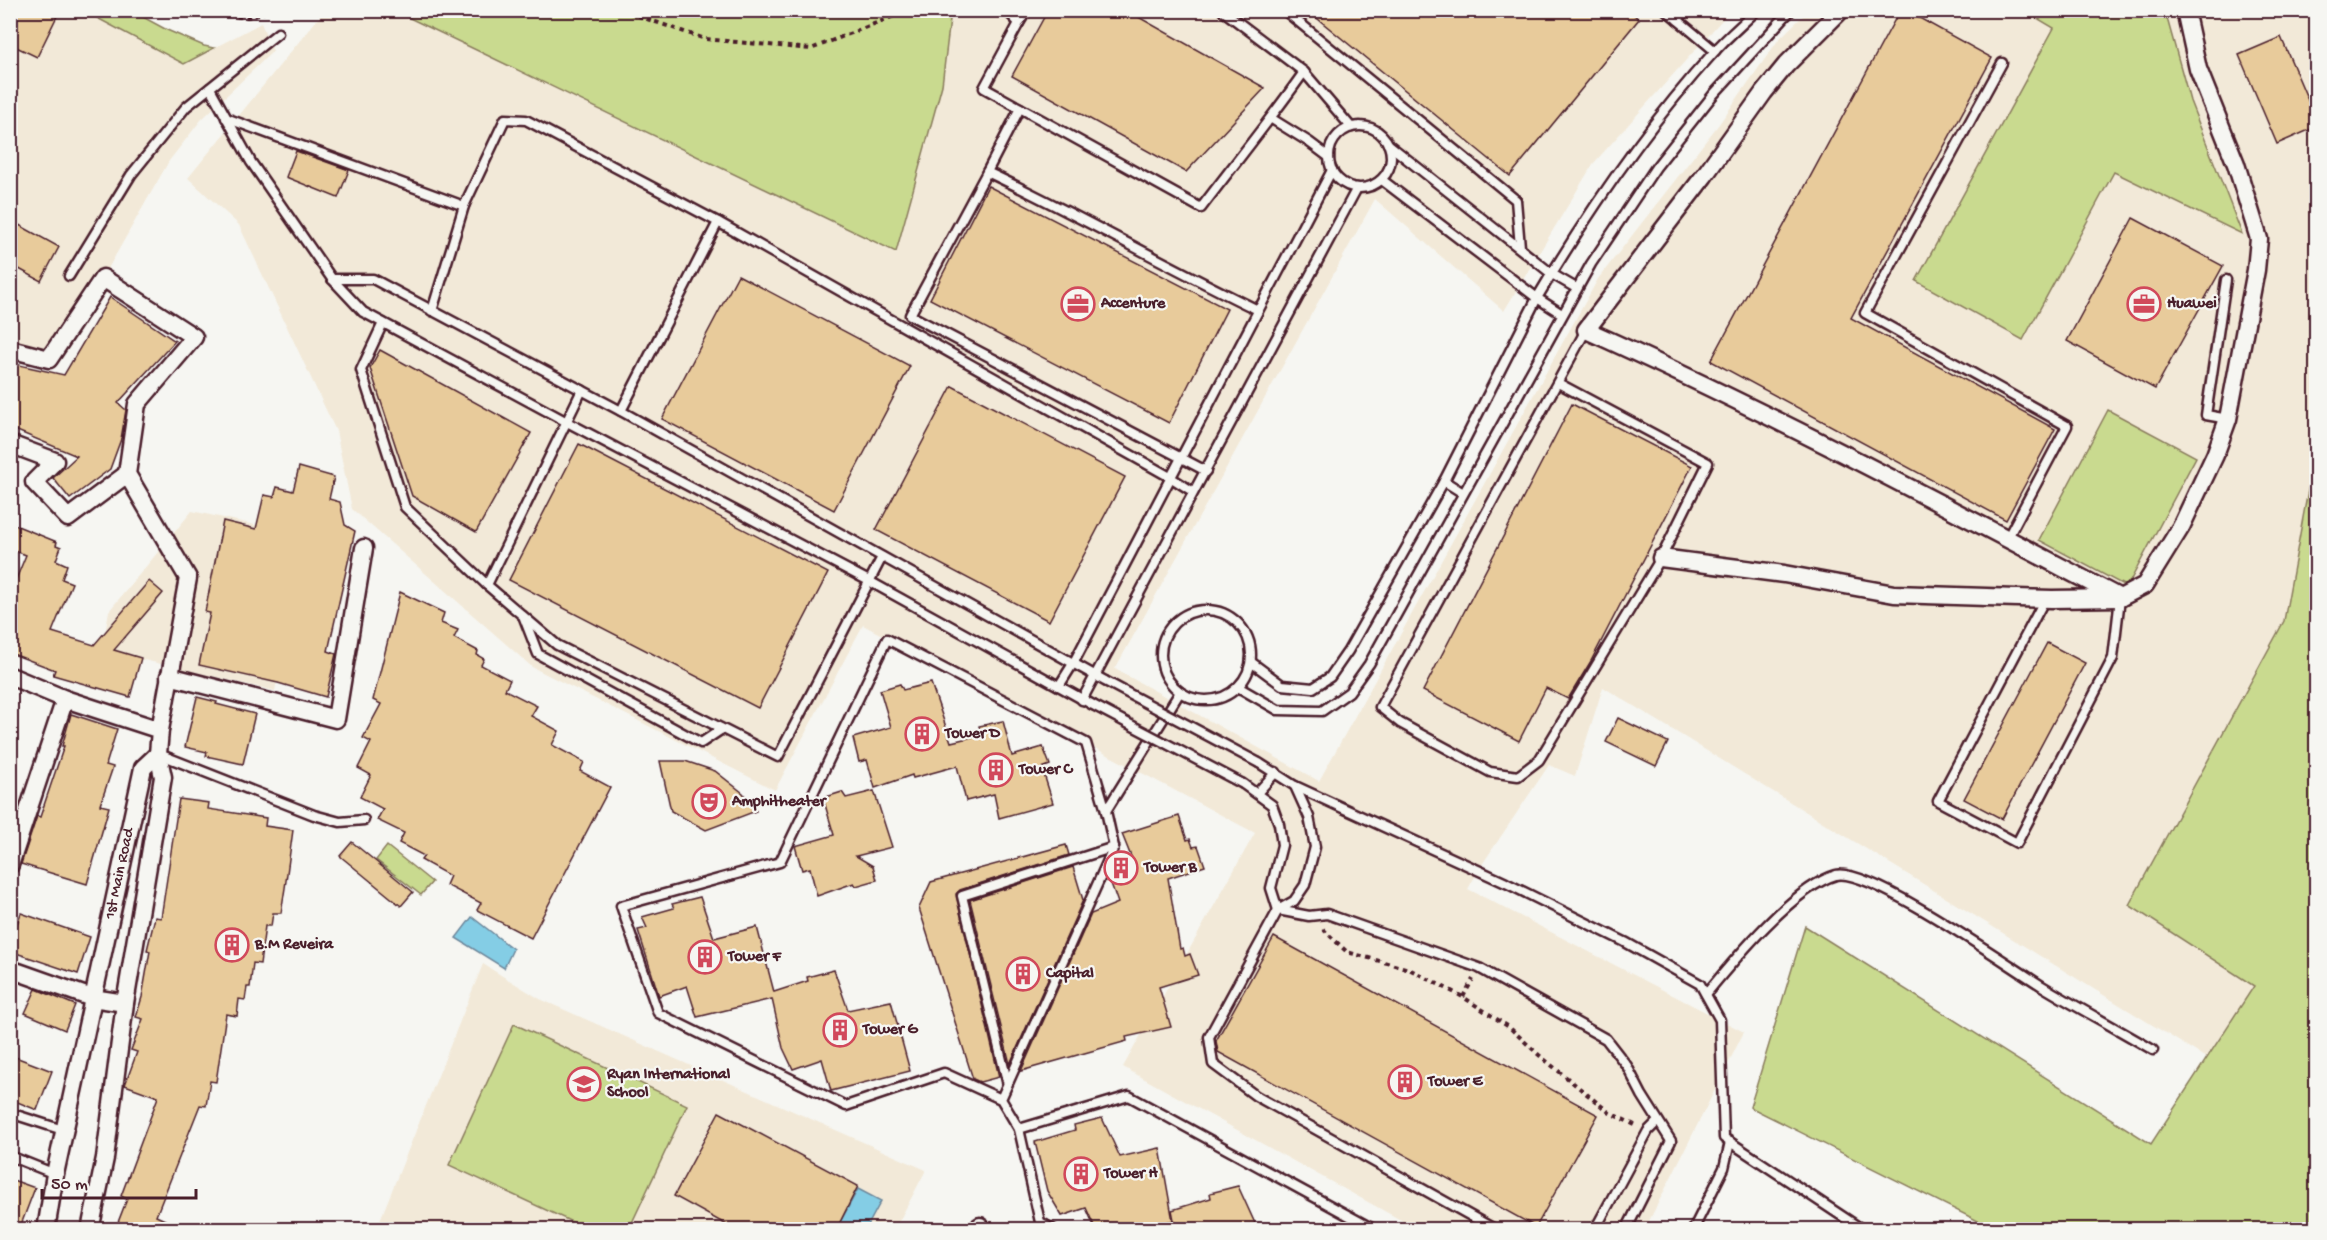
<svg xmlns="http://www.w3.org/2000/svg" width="2327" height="1240" viewBox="0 0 2327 1240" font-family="'Gochi Hand',sans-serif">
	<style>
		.built { fill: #f2e9d8 }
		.green { fill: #c9da8f; stroke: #8a7c5d; stroke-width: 1.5 }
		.water { fill: #84cde5; stroke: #6d879b; stroke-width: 1.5 }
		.building { fill: #e8cb9b; stroke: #4a1f2b; stroke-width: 1.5 }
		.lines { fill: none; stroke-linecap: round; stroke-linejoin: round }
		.lane-casing { stroke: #4a1f2b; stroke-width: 13 }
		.street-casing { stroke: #4a1f2b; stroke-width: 21 }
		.path { stroke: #4a1f2b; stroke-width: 4; stroke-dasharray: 4.5 4.5; stroke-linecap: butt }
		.lane { stroke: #f6f6f2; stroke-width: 8 }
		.street { stroke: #f6f6f2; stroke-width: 16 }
		.lane-bridge-casing { stroke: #4a1f2b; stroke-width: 13; stroke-linecap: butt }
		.lane-bridge { stroke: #f6f6f2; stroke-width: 8 }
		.labels { text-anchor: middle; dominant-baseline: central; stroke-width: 4.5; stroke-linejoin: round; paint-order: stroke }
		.poi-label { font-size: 16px; font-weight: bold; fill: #4a1f2b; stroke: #f6f6f2; text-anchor: start }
		.street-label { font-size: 16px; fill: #4a1f2b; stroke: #f6f6f2 }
	</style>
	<rect width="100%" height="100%" fill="#f6f6f2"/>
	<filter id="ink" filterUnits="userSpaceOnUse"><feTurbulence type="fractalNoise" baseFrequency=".0167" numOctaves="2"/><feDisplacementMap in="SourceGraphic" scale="12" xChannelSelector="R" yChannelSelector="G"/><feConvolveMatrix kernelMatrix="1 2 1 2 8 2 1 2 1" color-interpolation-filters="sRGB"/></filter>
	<g filter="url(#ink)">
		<!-- built -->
		<g class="built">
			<path d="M11,11H84L184,64L261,23L273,51L201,120L169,161L51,369L11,359Z"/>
			<path d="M324,11H395L896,252L942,85L951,11H1730L1593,164L1504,311L1375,199L1115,669L1319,781L1598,279L1719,124L1779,39L1808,11H2316V447L2284,621L2129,905L2254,986L2206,1058L1603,687L1575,776L1549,765L1481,866L1468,889L1744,1032L1645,1229H1417L1123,1067L1255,833L863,625L775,790L532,667L352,509L336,431L239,225L188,178Z"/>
			<path d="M192,511L304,536L275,691L102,650L109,611Z"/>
			<path d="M483,964L540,999L926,1170L895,1229L376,1230Z"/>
		</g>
		<!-- green -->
		<g class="green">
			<path d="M84,11H132L167,30L204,46L214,48L184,64Z"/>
			<path d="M395,11H951L942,85L896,252Z"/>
			<path d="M2025,11H2165L2190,101L2242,234L2114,172L2023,340L1916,281L2054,28Z"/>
			<path d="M2108,410L2196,457L2127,587L2039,540Z"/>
			<path d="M2316,447V1229H1994L1750,1107L1805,926L2151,1144L2254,986L2129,905L2284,621Z"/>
			<path d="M387,846L432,882L421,895L376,860Z"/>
			<path d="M514,1024L687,1105L629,1229H587L449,1165Z"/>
		</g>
		<!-- water -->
		<g class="water">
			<path d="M472,917L513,949L504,968L456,938Z"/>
			<path d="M858,1189L881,1201L866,1229L836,1230Z"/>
		</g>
		<!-- building -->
		<g class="building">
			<path d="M10,10H60L37,57L10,44Z"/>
			<path d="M1048,10H1126L1265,88L1186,172L1012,76Z"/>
			<path d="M1307,10H1628L1639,19L1510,176Z"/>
			<path d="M1900,10H1905L1992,58L1851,318L2055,429L2006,520L1711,361Z"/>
			<path d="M2281,37L2316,119V127L2277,144L2239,55Z"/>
			<path d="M296,151L349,170L338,198L286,177Z"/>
			<path d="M988,186L1227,309L1169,423L930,299Z"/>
			<path d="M2133,218L2223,266L2155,389L2067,341Z"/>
			<path d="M10,220L59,247L41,281L10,264Z"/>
			<path d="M738,275L910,366L834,510L662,419Z"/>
			<path d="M110,297L175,341L118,403L126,410L121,439L110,469L70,499L53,478L77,456L10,428V363L64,375Z"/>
			<path d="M380,350L531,433L476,532L412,496L370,368Z"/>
			<path d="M952,386L1125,477L1049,621L876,530Z"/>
			<path d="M1572,404L1692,466L1591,661L1568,699L1546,688L1519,741L1423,691Z"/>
			<path d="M579,444L828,573L758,708L509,580Z"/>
			<path d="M299,467L334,477L329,499L340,502L345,525L355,531L328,651L336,654L326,697L278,683L199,665L210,613L205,612L223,521L256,529L264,495L274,497L277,487L293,491Z"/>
			<path d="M10,523L57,542L56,545L61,547L56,560L67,565L62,579L72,583L52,632L94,645L149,581L163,593L114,650L141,658L130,697L53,675L55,670L10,653V594L26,555L10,549Z"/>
			<path d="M400,592L444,613L441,623L458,630L454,638L478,651L477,655L484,659L481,665L510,680L505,690L537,706L531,716L559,731L552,745L584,762L580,771L610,787L531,938L477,910L481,903L446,885L450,876L421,860L424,856L399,843L404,833L377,820L383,809L360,797L371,775L358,768L371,742L363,738L381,704L373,700Z"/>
			<path d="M2047,643L2085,663L2002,819L1964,799Z"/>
			<path d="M931,683L951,742L981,735L979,726L1003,721L1012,756L1043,747L1050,765L1042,768L1053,803L999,818L994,794L966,801L957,766L913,778L912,775L875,788L867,760L859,762L853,738L891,727L880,690L900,684L903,690Z"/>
			<path d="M197,697L217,702L216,704L255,714L243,764L206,756L207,752L185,747Z"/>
			<path d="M71,714L117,729L106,765L113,767L100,805L109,807L87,884L21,864L37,816L40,817L64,746H62Z"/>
			<path d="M1618,718L1668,742L1656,766L1606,742Z"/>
			<path d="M660,761H685L715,771L743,793L756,811L706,830L671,811Z"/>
			<path d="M874,791L892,847L856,856L873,866L877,880L856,886L854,883L817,896L810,868L802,870L795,846L834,835L823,798L842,792L846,798Z"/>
			<path d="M179,799L209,803L208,809L266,818L265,826L293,830L285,888L281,913H273L271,926H265L260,964L253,963L250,987H247L245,1000L239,999L237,1016L226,1014L216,1082L210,1081L206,1106L200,1105L156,1216L187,1230H115L127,1199L121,1196L158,1097L125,1085L137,1052L131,1050L143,1019L136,1017L142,997L150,951L147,950L155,917L161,918Z"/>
			<path d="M1179,816L1187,840L1190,839L1193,847L1198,846L1205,866L1168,878L1180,949L1183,948L1185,956L1190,954L1198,975L1159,987L1171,1027L1126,1037L1127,1041L1021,1071L1091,914L1118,903L1108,875L1113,864L1132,859L1122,834Z"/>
			<path d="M352,842L413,892L401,906L340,856Z"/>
			<path d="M1066,845L1069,855L960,890L956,894L999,1077L980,1082L973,1079L919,908L931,882Z"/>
			<path d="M1073,867L1083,900L1010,1064L970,900Z"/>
			<path d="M700,897L714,938L757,927L774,992L808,981L807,977L834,970L848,1010L891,1001L910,1071L831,1091L822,1059L793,1069L783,1048L772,999L697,1017L687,986L659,996L638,930L647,928L642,917L674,908L672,904Z"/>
			<path d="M21,913L90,937L78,974L10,951V944Z"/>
			<path d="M1274,937L1598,1115L1536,1227L1218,1052L1216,1041Z"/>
			<path d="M36,989L75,1005L65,1030L25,1013Z"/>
			<path d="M10,1055L52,1071L37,1110L10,1099Z"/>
			<path d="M719,1112L858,1186L836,1230H736L674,1196Z"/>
			<path d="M1102,1118L1120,1157L1160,1148L1173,1221L1122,1227L1123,1230H1096L1086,1208L1062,1216L1047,1191L1035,1142L1075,1130L1074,1125Z"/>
			<path d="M10,1179L35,1188L19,1230H10Z"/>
			<path d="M1238,1186L1258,1230H1176L1172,1210L1211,1198L1210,1193Z"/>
		</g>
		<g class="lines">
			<defs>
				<g id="lane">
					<path d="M1006,10L1019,23L984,88L1201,208C1235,163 1271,119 1304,72"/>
					<path d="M1222,10L1304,72L1351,127"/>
					<path d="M1284,10L1516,200L1520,247"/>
					<path d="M1666,10L1715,51"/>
					<path d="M1678,20L1685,10"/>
					<path d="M1019,23L1027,10"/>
					<path d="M2002,63L1865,313L2067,426L2007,539"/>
					<path d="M210,88L251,162L332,279L363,312L567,422L869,581L1093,705"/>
					<path d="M226,118L464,206"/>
					<path d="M1272,119L1309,142L1329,157"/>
					<circle cx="1360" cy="157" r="31"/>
					<path d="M1388,144L1552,274L1576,288"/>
					<path d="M987,172L1020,108"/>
					<path d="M1382,180L1537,298L1562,314"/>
					<path d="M69,276L131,175L186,107L278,33"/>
					<path d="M332,279H373L621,411L1105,681"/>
					<path d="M2226,280L2206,415L2228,419"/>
					<path d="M432,311L464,206L505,119L526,120L718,222L1170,477L1192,491"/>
					<path d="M383,323L361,370L405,507L487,585"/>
					<path d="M1558,383L1708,463L1661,558L1539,760L1518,776L1490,772L1400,723L1380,707L1586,330"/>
					<path d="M582,390L487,585L557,645L778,757L882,557"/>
					<path d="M621,411L718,222"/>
					<path d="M1206,471L910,315L987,172C1079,215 1166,266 1258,310"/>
					<path d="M1444,481L1463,493"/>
					<path d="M2045,599L1938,801L2017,843L2113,658L2120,598"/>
					<circle cx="1206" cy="655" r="45"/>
					<path d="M524,618L538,654L701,743L722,729"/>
					<path d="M1251,662L1282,685L1313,688L1330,677L1348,651L1444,481L1537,298C1588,212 1646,127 1714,52C1727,37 1743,24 1757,10"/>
					<path d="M1059,686L1074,662L1332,170"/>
					<path d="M1238,687L1278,710L1322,711L1349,692L1369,664L1591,264L1656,167L1713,95L1791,10"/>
					<path d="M1082,700L1357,188"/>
					<path d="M159,754L314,815L340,822L364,820"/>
					<path d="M1259,763L1295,786L1309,817L1315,847L1305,885L1294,901L1278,910L1209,1037L1213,1064L1256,1096L1496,1230"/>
					<path d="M1243,784L1272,805L1279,824L1282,845L1271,888L1278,910"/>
					<path d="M1295,786L1506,883L1625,942L1700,984L1720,1020L1724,1138L1863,1230"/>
					<path d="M1258,792L1276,772"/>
					<path d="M1106,811L1180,692"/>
					<path d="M1278,910L1309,916L1327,914L1479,968L1606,1039L1627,1066L1642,1095L1671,1141L1626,1230"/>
					<path d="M1706,994C1734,960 1794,887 1836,875C1869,867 2008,965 2042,986C2078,1008 2116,1028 2153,1050"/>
					<path d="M1007,1081L962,896L1114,847"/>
					<path d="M1001,1099L1114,847L1106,811L1086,743L887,639L780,862L621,906L658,1013L846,1106L944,1073L1001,1099L1019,1129L1040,1222L1054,1230"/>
					<path d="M10,1113L66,1131"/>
					<path d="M1019,1129L1129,1096L1375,1230"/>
					<path d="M10,1156L55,1174"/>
					<path d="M1598,1224L1648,1131L1658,1121"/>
					<path d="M1693,1230L1724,1168L1730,1142"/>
				</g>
				<g id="street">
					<path d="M1841,10L1786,65L1764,92L1704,176L1586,330C1767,411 1943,505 2120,598"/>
					<path d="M10,349L49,359L103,278L194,337L137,404L127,474L188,578L160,730"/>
					<path d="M10,444L55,461L34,482L68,518L127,474"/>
					<path d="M1661,558L1784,574L1894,594L2052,599L2120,598L2145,585L2181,527L2215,455L2228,419L2256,270L2259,239L2236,164L2198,69L2185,10"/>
					<path d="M10,676L65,699L160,730L158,754L163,777L125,1003L105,1158L90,1230"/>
					<path d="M169,676L336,719L364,548"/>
					<path d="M10,865L65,699"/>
					<path d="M10,969L92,998L125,1003"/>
					<path d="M980,1226V1230"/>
					<path id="s1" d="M46,1230L55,1174L143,768L158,754"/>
				</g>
			</defs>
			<!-- lane casing -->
			<use href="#lane" class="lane-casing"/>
			<!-- street casing -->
			<use href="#street" class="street-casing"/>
			<!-- path -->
			<g class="path">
				<path d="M220,10C239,21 251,18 269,10"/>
				<path d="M621,10L705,39L811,49L899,14V10"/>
				<path d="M1323,929L1347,952L1409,969L1463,997L1509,1027L1539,1055L1610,1113L1637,1126"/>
				<path d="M1463,997L1473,979"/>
			</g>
			<!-- lane -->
			<use href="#lane" class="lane"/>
			<!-- street -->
			<use href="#street" class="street"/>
			<defs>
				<g id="lane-bridge">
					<path d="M1105,681L1259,763"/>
					<path d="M1093,705L1243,784"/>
				</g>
			</defs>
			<!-- lane-bridge casing -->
			<use href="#lane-bridge" class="lane-bridge-casing"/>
			<!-- lane-bridge -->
			<use href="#lane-bridge" class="lane-bridge"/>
		</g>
	</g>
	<!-- icons -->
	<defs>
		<symbol id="office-ring" viewBox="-11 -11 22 22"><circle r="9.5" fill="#f6f6f2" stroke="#d1495b" stroke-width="1.5"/><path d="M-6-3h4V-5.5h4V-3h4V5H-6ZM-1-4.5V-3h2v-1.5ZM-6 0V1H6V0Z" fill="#d1495b"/></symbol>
		<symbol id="building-ring" viewBox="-11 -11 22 22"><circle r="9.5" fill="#f6f6f2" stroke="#d1495b" stroke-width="1.5"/><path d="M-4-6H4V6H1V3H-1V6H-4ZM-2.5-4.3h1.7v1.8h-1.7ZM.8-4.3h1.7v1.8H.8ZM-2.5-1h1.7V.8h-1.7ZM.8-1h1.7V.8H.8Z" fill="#d1495b"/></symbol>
		<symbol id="theatre-ring" viewBox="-11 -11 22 22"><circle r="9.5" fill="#f6f6f2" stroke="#d1495b" stroke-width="1.5"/><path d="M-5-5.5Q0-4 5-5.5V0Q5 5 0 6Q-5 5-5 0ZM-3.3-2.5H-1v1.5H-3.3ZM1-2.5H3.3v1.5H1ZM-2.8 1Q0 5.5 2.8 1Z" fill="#d1495b"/></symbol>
		<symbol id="school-ring" viewBox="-11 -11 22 22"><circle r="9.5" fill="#f6f6f2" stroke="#d1495b" stroke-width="1.5"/><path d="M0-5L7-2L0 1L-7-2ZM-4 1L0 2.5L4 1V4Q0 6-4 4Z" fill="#d1495b"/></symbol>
	</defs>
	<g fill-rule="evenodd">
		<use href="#office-ring" x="1059" y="285" width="38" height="38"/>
		<use href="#office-ring" x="2125" y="285" width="38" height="38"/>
		<use href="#building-ring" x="903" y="715" width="38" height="38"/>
		<use href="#building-ring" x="977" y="751" width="38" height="38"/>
		<use href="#theatre-ring" x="690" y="783" width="38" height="38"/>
		<use href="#building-ring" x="1102" y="849" width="38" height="38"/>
		<use href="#building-ring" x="213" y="926" width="38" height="38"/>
		<use href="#building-ring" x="686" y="938" width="38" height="38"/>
		<use href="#building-ring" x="1004" y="955" width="38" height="38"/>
		<use href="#building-ring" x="821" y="1011" width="38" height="38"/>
		<use href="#building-ring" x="1386" y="1063" width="38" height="38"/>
		<use href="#school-ring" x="565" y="1065" width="38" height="38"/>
		<use href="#building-ring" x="1062" y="1155" width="38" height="38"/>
	</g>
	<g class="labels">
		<!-- poi labels -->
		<g class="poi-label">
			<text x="1101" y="304">Accenture</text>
			<text x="2167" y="304">Huawei</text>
			<text x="945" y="734">Tower D</text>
			<text x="1019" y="770">Tower C</text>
			<text x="732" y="802">Amphitheater</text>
			<text x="1144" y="868">Tower B</text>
			<text x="255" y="945">B.M Reveira</text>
			<text x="728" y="957">Tower F</text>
			<text x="1046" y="974">Capital</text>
			<text x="863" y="1030">Tower G</text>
			<text x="607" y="1075">Ryan International<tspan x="607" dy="18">School</tspan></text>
			<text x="1428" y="1082">Tower E</text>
			<text x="1104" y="1174">Tower H</text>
		</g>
		<!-- street labels -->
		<g class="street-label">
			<text stroke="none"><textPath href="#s1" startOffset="364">1st Main Road</textPath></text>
		</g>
	</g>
	<!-- margin -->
	<rect width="2327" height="1240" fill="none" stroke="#f6f6f2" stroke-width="36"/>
	<rect x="18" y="18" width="2291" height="1204" fill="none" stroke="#4a1f2b" stroke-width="2" filter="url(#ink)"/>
	<!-- scale -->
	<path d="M42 1189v9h154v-9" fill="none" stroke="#4a1f2b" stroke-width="3"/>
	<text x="51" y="1189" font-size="18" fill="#4a1f2b" stroke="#f6f6f2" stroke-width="4.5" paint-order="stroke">50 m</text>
</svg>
